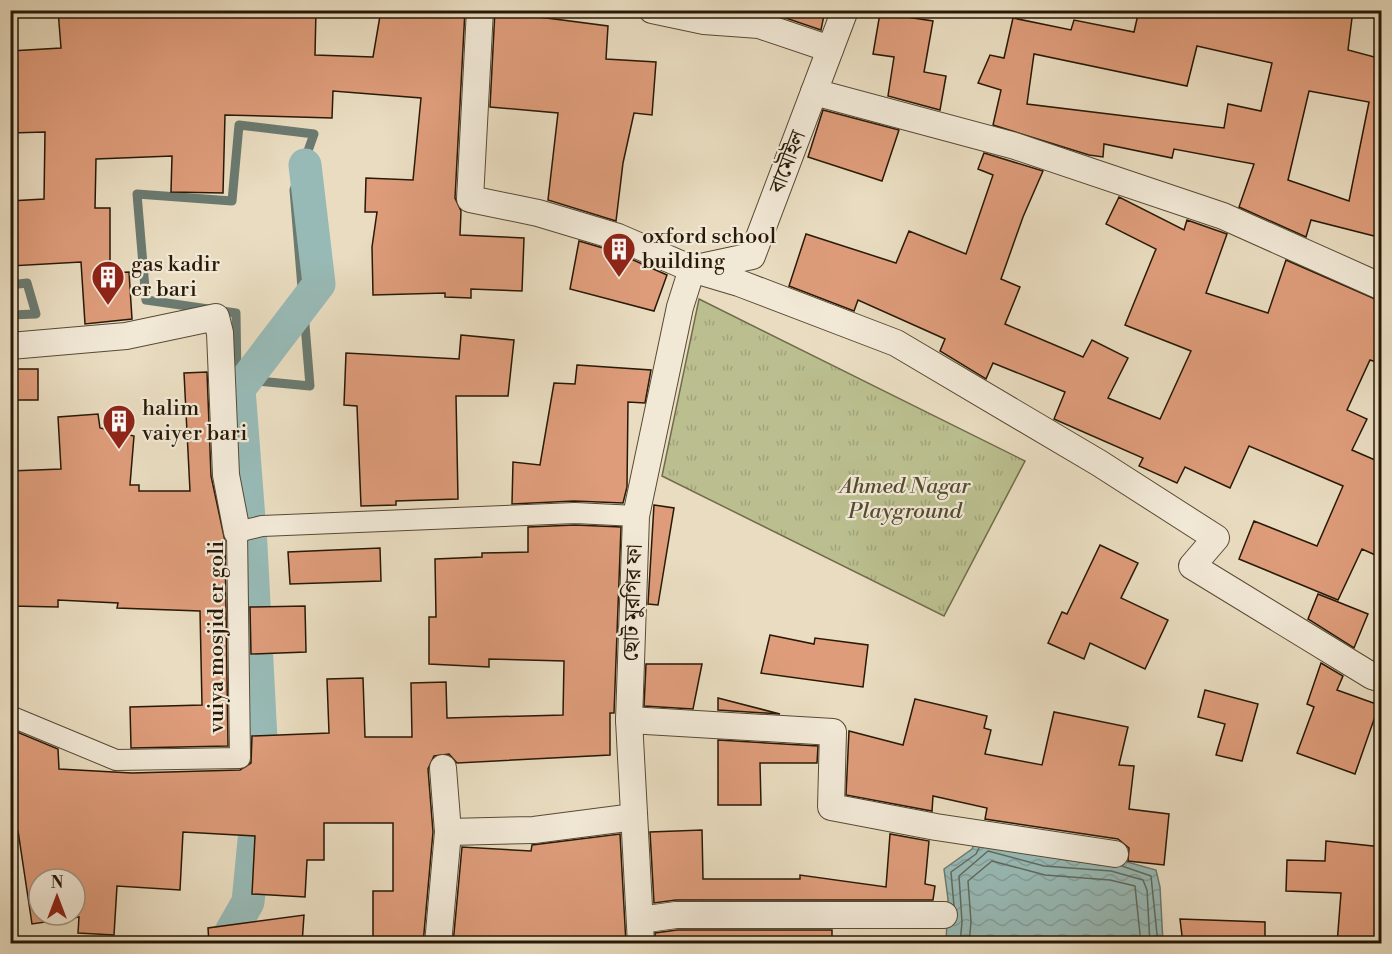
<svg xmlns="http://www.w3.org/2000/svg" width="1392" height="954" viewBox="0 0 1392 954" font-family="'Libre Bodoni','Noto Serif Bengali',serif">
	<style>
		.grass { fill: url(#grass-tufts); stroke: #726c4a; stroke-width: 1.5 }
		.water { fill: url(#water-waves); stroke: #6b7a70; stroke-width: 1.5 }
		.lines { fill: none; stroke-linecap: round; stroke-linejoin: round }
		.shore { stroke: #606a5e; stroke-width: 1.5 }
		.stream { stroke: #6b7a70; stroke-width: 9 }
		.canal { stroke: #98bab6; stroke-width: 33 }
		.building { fill: #de9c7a; stroke: #281906; stroke-width: 1.5; fill-rule: evenodd }
		.pedestrian-casing { stroke: #584a34; stroke-width: 22 }
		.minor-casing { stroke: #584a34; stroke-width: 28 }
		.pedestrian { stroke: #f1e8d6; stroke-width: 20 }
		.minor { stroke: #f1e8d6; stroke-width: 26 }
		.labels { text-anchor: middle; dominant-baseline: central; stroke-width: 4.5; stroke-linejoin: round; paint-order: stroke }
		.street-label { font-size: 22px; fill: #281906; stroke: #f1e8d6 }
		.poi-label { font-size: 22px; fill: #281906; stroke: #f1e8d6; text-anchor: start }
		.park-label { font-size: 22px; font-style: italic; fill: #544b2f; stroke: #f1e8d6 }
	</style>
	<defs>
		<pattern id="grass-tufts" width="24" height="20" patternUnits="userSpaceOnUse" patternTransform="scale(1.5)"><rect width="24" height="20" fill="#bbbf8f"/><path d="M3 7l-1-3M5 7V3M7 7l1-3M15 17l-1-3M17 17v-4M19 17l1-3" fill="none" stroke="#a1a47a"/></pattern>
		<pattern id="water-waves" width="16" height="10" patternUnits="userSpaceOnUse" patternTransform="scale(1.5)"><rect width="16" height="10" fill="#98bab6"/><path d="M0 5q4-4 8 0t8 0" fill="none" stroke="#839f9b"/></pattern>
	</defs>
	<rect width="100%" height="100%" fill="#e9dcc0"/>
	<filter id="stains"><feTurbulence type="fractalNoise" baseFrequency=".00333" numOctaves="4"/><feColorMatrix values="0 0 0 0 .2 0 0 0 0 .09 0 0 0 0 .02 0 0 0 .5 -.17"/></filter>
	<radialGradient id="worn" r=".72"><stop offset=".6" stop-color="#630" stop-opacity="0"/><stop offset="1" stop-color="#630" stop-opacity=".3"/></radialGradient>
	<!-- grass -->
	<path class="grass" d="M699,299L1025,461L944,616L662,476Z"/>
	<!-- water -->
	<path class="water" d="M978,835L1113,858L1156,870L1160,887L1163,943H946L948,899L944,869L972,849Z"/>
	<g class="lines">
		<!-- shore -->
		<g class="shore">
			<path d="M1122,866L1151,876L1158,944"/>
			<path d="M954,906L951,872L976,854L979,848"/>
			<path d="M960,944L962,922L959,876L988,851L1044,866L1111,871L1143,880L1147,890L1150,944"/>
			<path d="M969,944L971,922L968,881L992,861L1045,875L1110,880L1135,886L1141,944"/>
		</g>
		<!-- stream -->
		<g class="stream">
			<path d="M239,125L314,134L294,190L310,386L237,379L236,313L146,300L137,194L232,201Z"/>
			<path d="M10,285L27,283L36,314L10,315"/>
		</g>
		<!-- canal -->
		<path class="canal" d="M224,944L248,902L262,759L251,545L239,389L319,284L305,165"/>
	</g>
	<!-- building -->
	<g class="building">
		<path d="M58,10H316L315,55L373,57L381,10H465L455,198L461,211L460,235L524,238L522,291L471,289V298L445,297V293L373,295L372,247L377,212H365L366,178L413,180L421,98L333,91L332,118L225,115L223,193L171,192L172,156L96,159L95,208H110V273L129,272L132,319L85,324L81,262L10,266V201L44,199L45,132L10,133V51L61,48Z"/>
		<path d="M495,10H525L524,15L608,26L606,59L656,62L652,115L634,113L623,163L616,221L548,200L558,113L490,107Z"/>
		<path d="M762,10H825L821,30Z"/>
		<path d="M1139,10H1186L1211,17L1213,10H1353L1348,50L1382,59V238L1311,220L1306,237L1239,207L1254,164L1174,149L1172,158L1104,144L1103,157L1089,155L993,125L1001,90L978,83L990,55L1004,58L1013,18L1071,30L1074,20L1134,32ZM1197,46L1272,63L1261,111L1228,104L1224,128L1027,104L1034,54L1187,86ZM1309,91L1369,102L1349,201L1288,180Z"/>
		<path d="M880,13L933,21L924,72L946,76L940,110L888,96L894,57L873,54Z"/>
		<path d="M823,110L899,130L882,181L808,157Z"/>
		<path d="M984,153L1043,171L1023,217L1001,279L1020,287L1005,324L1083,357L1092,340L1128,358L1108,398L1160,419L1191,351L1125,325L1156,249L1106,224L1119,197L1184,230L1187,220L1227,234L1206,293L1268,313L1286,260L1382,302V364L1370,360L1347,410L1367,419L1352,450L1382,463V558L1362,549L1338,600L1239,559L1254,521L1317,546L1343,486L1249,446L1230,488L1185,467L1177,483L1139,466L1143,458L1054,419L1065,392L993,363L986,379L940,351L945,339L858,300L854,311L789,286L806,234L896,263L909,231L966,254L993,175L978,169Z"/>
		<path d="M579,241L613,251L667,275L654,311L570,289Z"/>
		<path d="M461,335L514,340L508,396H456L458,499L396,501V505L361,506L357,406L344,405L346,353L459,359Z"/>
		<path d="M577,365L651,370L645,403L628,402L627,487L623,503L574,501L512,504L513,462L540,465L554,383L575,384Z"/>
		<rect x="10" y="369" width="28" height="31"/>
		<path d="M207,372L211,476L225,541L228,746L131,748L130,707L202,705L200,611L117,608L118,603L58,600V607L11,606L14,522H10V471L61,469L58,417L98,414L100,428L134,436L130,485H139V491H190L184,373Z"/>
		<path d="M654,505L674,508L658,605L648,604Z"/>
		<path d="M575,525L621,527L614,713H610V755L457,763L449,754L434,756L428,769L433,832L423,944H373V891H393V823H324V860H307L305,897L252,894L255,836L183,832L180,890L117,886L114,935L78,933L79,917L32,924L18,831H10V729L58,749L59,769L132,773L240,770L251,763L252,736L329,733L327,679L363,678L365,737H412L411,683L446,682L447,718L563,715L564,661L489,659V667L429,664V617H436L435,559L482,557V553L528,552V527ZM39,879H75V915H39Z"/>
		<path d="M1100,545L1138,563L1121,598L1168,620L1145,669L1090,643L1084,659L1048,643L1062,612L1067,614Z"/>
		<path d="M380,548L381,581L290,584L288,552Z"/>
		<path d="M1318,594L1368,614L1354,648L1308,619Z"/>
		<path d="M305,606L306,652L251,654L250,607Z"/>
		<path d="M770,635L814,644L815,638L868,645L863,687L761,673Z"/>
		<path d="M1321,663L1343,676L1337,690L1379,705L1355,774L1297,753L1314,707L1307,704Z"/>
		<path d="M646,664H702L693,709L644,706Z"/>
		<path d="M1205,690L1258,704L1242,761L1216,755L1225,724L1198,717Z"/>
		<path d="M718,698L780,714L718,710Z"/>
		<path d="M915,699L987,716L984,728L991,730L985,754L1042,765L1054,712L1128,727L1119,765L1134,766L1129,809L1169,814L1164,865L1128,861L1129,848L1118,839L985,819L987,808L933,796L932,811L846,795L849,731L903,745Z"/>
		<path d="M718,740L818,746L817,763H760L761,805H718Z"/>
		<path d="M702,830L703,879H800V875L886,887L890,834L929,841L925,884L935,886L933,900H676L654,903L650,832Z"/>
		<path d="M620,834L626,944H453L462,847L531,851L532,845Z"/>
		<path d="M1326,841L1382,847V944H1337L1341,893L1286,891L1287,860L1325,861Z"/>
		<path d="M304,915L302,944H209L208,928Z"/>
		<path d="M1180,919L1265,922V944H1183Z"/>
		<path d="M677,930H832V944H656L655,933Z"/>
	</g>
	<g class="lines">
		<defs>
			<path id="pedestrian" d="M10,716L116,760L240,758L237,532L262,526L575,513L636,516"/>
			<g id="minor">
				<path d="M480,10L470,199L538,213L618,237L692,269L739,283L896,343L1099,463L1216,538L1192,566L1372,676L1382,679"/>
				<path d="M652,10L704,21L759,25L830,49"/>
				<path d="M814,92L1015,146L1223,216L1382,287"/>
				<path d="M696,268L752,256L845,10"/>
				<path d="M10,346L126,336L216,317L220,333L226,475L237,532"/>
				<path d="M629,720L833,732L831,807L936,827L1115,854"/>
				<path d="M448,832L534,830L634,817"/>
				<path d="M640,920L676,915H944"/>
				<path d="M438,944L448,832L443,768"/>
				<path d="M641,944L629,720L636,516L680,307L692,269"/>
			</g>
		</defs>
		<!-- pedestrian casing -->
		<use href="#pedestrian" class="pedestrian-casing"/>
		<!-- minor casing -->
		<use href="#minor" class="minor-casing"/>
		<!-- pedestrian -->
		<use href="#pedestrian" class="pedestrian"/>
		<!-- minor -->
		<use href="#minor" class="minor"/>
	</g>
	<!-- icons -->
	<defs>
		<symbol id="building-pin" viewBox="-11 -11 22 30"><path d="M0 17L-7.5 6A9.5 9.5 0 1 1 7.5 6Z" fill="#8f2418" stroke="#f1e8d6"/><path d="M-4-6H4V6H1V3H-1V6H-4ZM-2.5-4.3h1.7v1.8h-1.7ZM.8-4.3h1.7v1.8H.8ZM-2.5-1h1.7V.8h-1.7ZM.8-1h1.7V.8H.8Z" fill="#fff"/></symbol>
	</defs>
	<g fill-rule="evenodd">
		<use href="#building-pin" x="600" y="230" width="38" height="52"/>
		<use href="#building-pin" x="89" y="258" width="38" height="52"/>
		<use href="#building-pin" x="100" y="402" width="38" height="52"/>
	</g>
	<g class="labels">
		<!-- street labels -->
		<g class="street-label">
			<text transform="translate(788 162) rotate(-69)">বামৌইল</text>
			<text transform="translate(633 603) rotate(-88)">ছোট মুরগির ফা</text>
			<text transform="translate(216 637) rotate(-90)">vuiya mosjid er goli</text>
		</g>
		<!-- poi labels -->
		<g class="poi-label">
			<text x="642" y="236">oxford school<tspan x="642" dy="25">building</tspan></text>
			<text x="131" y="264">gas kadir<tspan x="131" dy="25">er bari</tspan></text>
			<text x="142" y="408">halim<tspan x="142" dy="25">vaiyer bari</tspan></text>
		</g>
		<!-- park labels -->
		<g class="park-label">
			<text x="905" y="486">Ahmed Nagar<tspan x="905" dy="25">Playground</tspan></text>
		</g>
	</g>
	<!-- margin -->
	<rect width="1392" height="954" fill="none" stroke="#e9dcc0" stroke-width="36"/>
	<rect x="12" y="12" width="1368" height="930" fill="none" stroke="#281906" stroke-width="3"/>
	<rect x="18" y="18" width="1356" height="918" fill="none" stroke="#281906" stroke-width="1.5"/>
	<!-- north arrow -->
	<g transform="translate(57 897)"><circle r="28" fill="#f1e8d6" stroke="#a19583" stroke-width="1.5"/>
	<path d="M0-4.5L10 22L0 15L-10 22Z" fill="#8f2418"/>
	<text y="-9" font-size="16" font-weight="bold" text-anchor="middle" fill="#281906">N</text>
	</g>
	<rect width="100%" height="100%" filter="url(#stains)"/>
	<rect width="100%" height="100%" fill="url(#worn)"/>
</svg>
